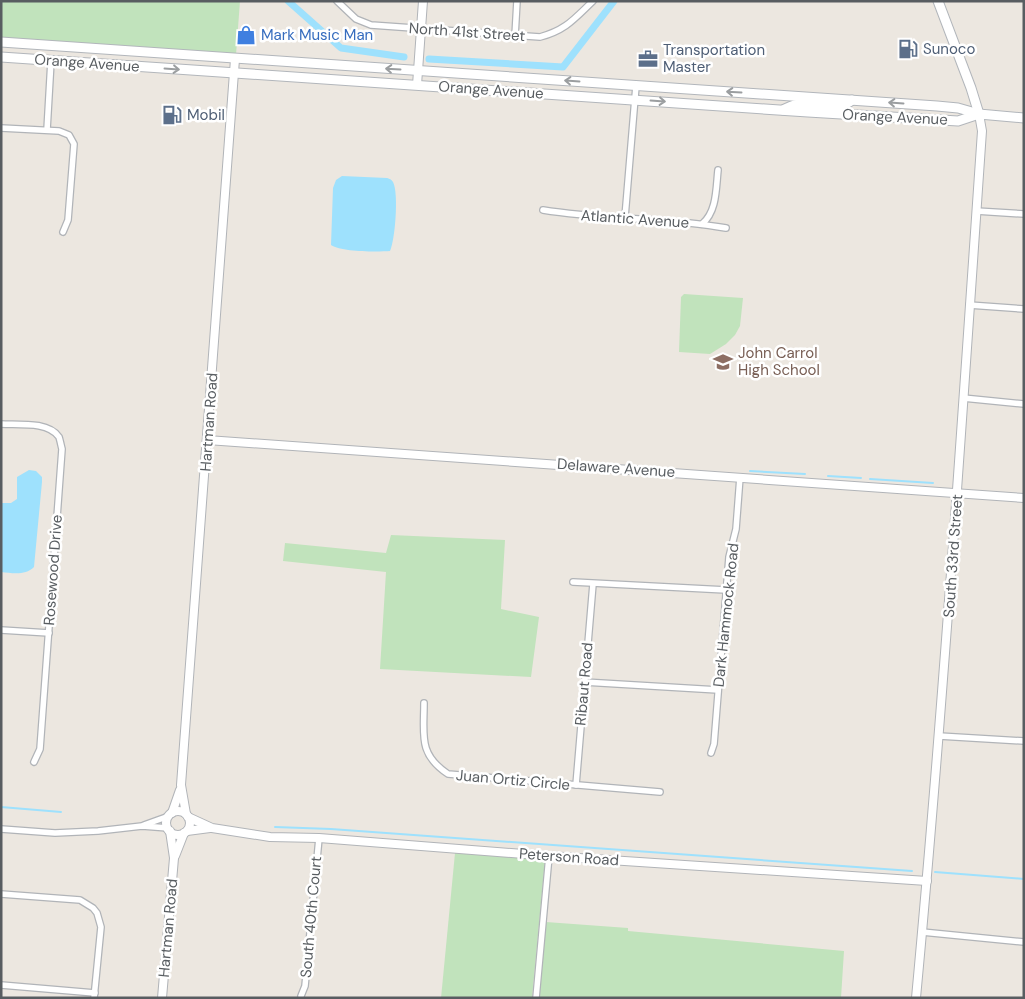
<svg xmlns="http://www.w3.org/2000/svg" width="1025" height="999" viewBox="0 0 1025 999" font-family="'DM Sans',sans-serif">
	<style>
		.green { fill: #c1e3bc }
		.water { fill: #9ee1fd }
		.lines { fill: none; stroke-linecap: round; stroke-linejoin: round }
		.stream { stroke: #9ee1fd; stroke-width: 2 }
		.canal { stroke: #9ee1fd; stroke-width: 7 }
		.minor-casing { stroke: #b1b4b8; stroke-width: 8 }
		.tertiary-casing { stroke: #b1b4b8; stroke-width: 10 }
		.secondary-casing { stroke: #b2b6bb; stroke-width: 11 }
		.minor { stroke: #fff; stroke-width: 5.5 }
		.tertiary { stroke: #fff; stroke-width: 8 }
		.secondary { stroke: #fff; stroke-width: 9 }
		.oneway { stroke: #9b9ea0 }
		.labels { text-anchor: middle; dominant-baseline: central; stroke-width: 5; stroke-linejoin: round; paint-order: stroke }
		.street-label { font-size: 15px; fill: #585d61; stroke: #fff }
		.shop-label { font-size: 15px; fill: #366cbe; stroke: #fff; text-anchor: start }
		.service-label { font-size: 15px; fill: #4e5e75; stroke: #fff; text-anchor: start }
		.education-label { font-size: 15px; fill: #785e54; stroke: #fff; text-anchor: start }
	</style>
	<rect width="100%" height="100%" fill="#ece7e0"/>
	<!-- green -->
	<g class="green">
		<path d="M1,1H240L236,55L146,47L1,38Z"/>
		<path d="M684,294L743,298L740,326L735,335L726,344L710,354L679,352L681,297Z"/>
		<path d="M391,535L505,540L501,609L539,617L531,677L380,669L386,572L283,561L285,543L386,553Z"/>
		<path d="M455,853L545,860L532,998H441Z"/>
		<path d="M546,922L628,928V931L844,951L841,998H539Z"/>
	</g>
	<!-- water -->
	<g class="water">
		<path d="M342,176L387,178C390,179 391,179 393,182C399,193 395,241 390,251C376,252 342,252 331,245L333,188L336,180Z"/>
		<path d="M29,470L36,471L42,477V482L34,567C25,576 12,573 1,572V503H11L17,499V477Z"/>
	</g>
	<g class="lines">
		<!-- stream -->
		<g class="stream">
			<path d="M750,471L805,474"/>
			<path d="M828,476L861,478"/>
			<path d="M870,479L933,483"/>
			<path d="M1,807L61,812"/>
			<path d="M275,827L331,829L912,871"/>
			<path d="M935,872L1024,879"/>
		</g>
		<!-- canal -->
		<g class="canal">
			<path d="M288,1L341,48L404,57"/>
			<path d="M429,59L563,67L614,1"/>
		</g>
		<defs>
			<g id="minor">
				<path d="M337,1L356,19L371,25L540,37C566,30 574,19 593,1"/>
				<path d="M515,36L517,1"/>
				<path d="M1,128L59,131L69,135L74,144L68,220L63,232"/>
				<path d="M47,130L51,61"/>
				<path d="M543,210C604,220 666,217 726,228"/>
				<path d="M976,211L1024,214"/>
				<path d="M625,217L636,86"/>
				<path d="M702,224C717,212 716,188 718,170"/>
				<path d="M969,305L1024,309"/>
				<path d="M963,398L1024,404"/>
				<path d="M1,424C18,425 48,421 59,437C60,440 61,445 62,449L40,749L34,762"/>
				<path d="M573,582L726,590"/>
				<path d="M1,630L49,633"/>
				<path d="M584,682L718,690"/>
				<path d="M424,703C424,735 418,754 448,774L660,792"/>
				<path d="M939,736L1024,741"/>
				<path d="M711,753L714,744L729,557L736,529L740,477"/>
				<path d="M576,785L593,584"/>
				<path d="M144,825L169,816"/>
				<path d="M1,829L55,833L98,831L142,826L168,828"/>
				<path d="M1,894L80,900L93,908L97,913L101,927L94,998"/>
				<path d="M922,932L1024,942"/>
				<path d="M1,985L95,993"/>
				<path d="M301,996L305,986L319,838"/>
				<path d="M536,998L549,856"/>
			</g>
			<g id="tertiary">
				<path d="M417,85L423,1"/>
				<path d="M207,440L1024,498"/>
				<circle cx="178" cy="823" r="12"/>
				<path d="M172,813L180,790"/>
				<path d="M186,814L181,785L235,59"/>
				<path d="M188,817L212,828L270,837L319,838L549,856L927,881"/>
				<path d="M187,831L210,828"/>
				<path d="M175,856L184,833"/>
				<path d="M162,998L174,858L170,831"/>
				<path d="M916,998C943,709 962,420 982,131L979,114"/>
			</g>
			<g id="secondary">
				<path d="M938,1L971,88L979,114"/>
				<path d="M1,42L937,106L958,108L979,114L1024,118"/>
				<path d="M1,57L808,112L958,121L979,114"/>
				<path d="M783,110C787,108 790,106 794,105C812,99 836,114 852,100"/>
			</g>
		</defs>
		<!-- minor casing -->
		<use href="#minor" class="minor-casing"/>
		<!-- tertiary casing -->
		<use href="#tertiary" class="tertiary-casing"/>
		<!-- secondary casing -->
		<use href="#secondary" class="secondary-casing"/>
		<!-- minor -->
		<use href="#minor" class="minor"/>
		<!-- tertiary -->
		<use href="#tertiary" class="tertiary"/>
		<!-- secondary -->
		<use href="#secondary" class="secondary"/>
	</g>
	<!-- one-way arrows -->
	<defs><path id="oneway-shaft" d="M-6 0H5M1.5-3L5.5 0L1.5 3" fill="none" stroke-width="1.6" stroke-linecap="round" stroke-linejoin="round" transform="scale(1.25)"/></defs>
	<g class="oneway">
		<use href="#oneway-shaft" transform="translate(172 69) rotate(4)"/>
		<use href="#oneway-shaft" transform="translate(393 69) rotate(-177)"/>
		<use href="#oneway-shaft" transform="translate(572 81) rotate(-176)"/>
		<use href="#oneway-shaft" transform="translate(734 92) rotate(-177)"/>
		<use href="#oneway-shaft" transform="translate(658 101) rotate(4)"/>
		<use href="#oneway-shaft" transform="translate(896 103) rotate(-176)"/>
	</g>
	<!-- icons -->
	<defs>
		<symbol id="shop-bare" viewBox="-9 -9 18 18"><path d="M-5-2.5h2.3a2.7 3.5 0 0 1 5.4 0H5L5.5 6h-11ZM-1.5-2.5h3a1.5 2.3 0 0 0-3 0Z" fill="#3f7fe0" stroke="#fff" stroke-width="2.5" paint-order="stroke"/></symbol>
		<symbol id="fuel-bare" viewBox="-9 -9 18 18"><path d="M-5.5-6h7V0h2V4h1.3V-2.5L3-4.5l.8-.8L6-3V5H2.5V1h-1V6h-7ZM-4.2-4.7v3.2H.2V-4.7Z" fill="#5c6f8a" stroke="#fff" stroke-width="2.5" paint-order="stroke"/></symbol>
		<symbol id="office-bare" viewBox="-9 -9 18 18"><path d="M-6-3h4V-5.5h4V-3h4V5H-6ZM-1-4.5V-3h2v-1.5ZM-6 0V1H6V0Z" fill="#5c6f8a" stroke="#fff" stroke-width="2.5" paint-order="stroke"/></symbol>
		<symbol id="school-bare" viewBox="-9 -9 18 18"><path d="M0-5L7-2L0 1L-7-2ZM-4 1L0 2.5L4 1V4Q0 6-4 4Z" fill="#8d6e63" stroke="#fff" stroke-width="2.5" paint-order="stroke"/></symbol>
	</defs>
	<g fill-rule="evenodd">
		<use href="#shop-bare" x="232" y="21" width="28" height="28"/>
		<use href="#fuel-bare" x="894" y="35" width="28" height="28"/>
		<use href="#office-bare" x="634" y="45" width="28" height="28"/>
		<use href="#fuel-bare" x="158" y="101" width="28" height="28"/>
		<use href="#school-bare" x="709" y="348" width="28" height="28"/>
	</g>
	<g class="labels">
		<!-- street labels -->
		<g class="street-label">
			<text transform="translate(467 32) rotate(4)">North 41st Street</text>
			<text transform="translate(87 63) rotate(4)">Orange Avenue</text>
			<text transform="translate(491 90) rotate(4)">Orange Avenue</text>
			<text transform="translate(895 117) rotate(3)">Orange Avenue</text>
			<text transform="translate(635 219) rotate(4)">Atlantic Avenue</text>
			<text transform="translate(209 422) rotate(-86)">Hartman Road</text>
			<text transform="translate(616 468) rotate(4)">Delaware Avenue</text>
			<text transform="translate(953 556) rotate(-86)">South 33rd Street</text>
			<text transform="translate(53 570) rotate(-86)">Rosewood Drive</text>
			<text transform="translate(726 615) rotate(-84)">Dark Hammock Road</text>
			<text transform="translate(584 684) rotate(-85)">Ribaut Road</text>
			<text transform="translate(513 780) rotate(5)">Juan Ortiz Circle</text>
			<text transform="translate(569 857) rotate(4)">Peterson Road</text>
			<text transform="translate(311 917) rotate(-85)">South 40th Court</text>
			<text transform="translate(168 928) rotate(-85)">Hartman Road</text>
		</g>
		<!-- shop labels -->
		<g class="shop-label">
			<text x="261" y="35">Mark Music Man</text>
		</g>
		<!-- service labels -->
		<g class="service-label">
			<text x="923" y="49">Sunoco</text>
			<text x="663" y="50">Transportation<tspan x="663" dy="17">Master</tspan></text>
			<text x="187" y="115">Mobil</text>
		</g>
		<!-- education labels -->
		<g class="education-label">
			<text x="738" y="353">John Carrol<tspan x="738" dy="17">High School</tspan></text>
		</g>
	</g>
	<!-- border -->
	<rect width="1025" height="999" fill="none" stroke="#585d61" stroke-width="5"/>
</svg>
